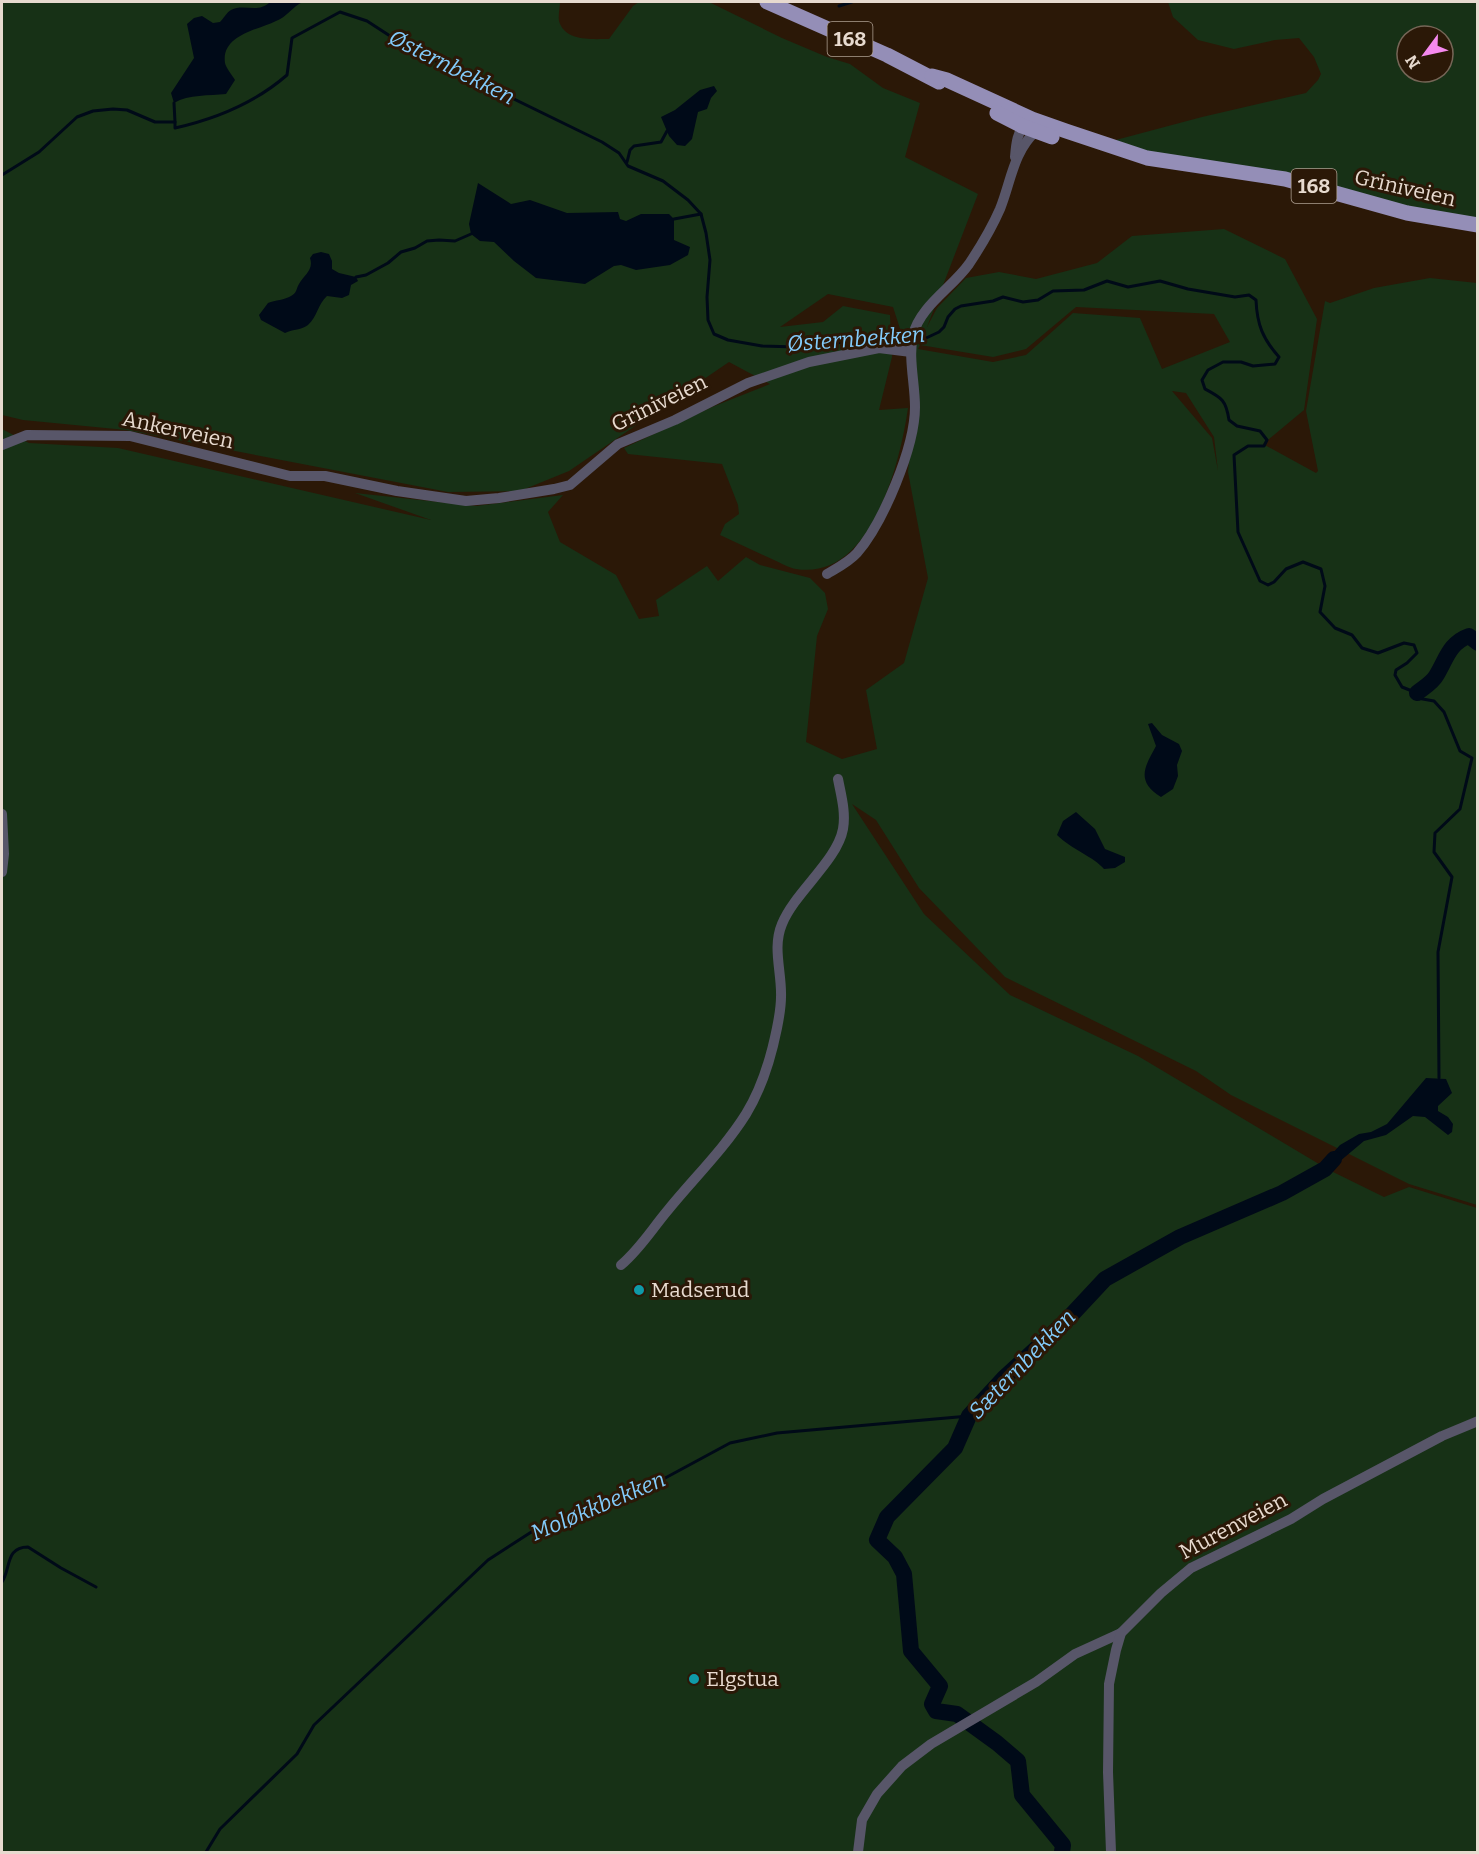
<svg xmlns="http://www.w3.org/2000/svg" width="1479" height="1854" viewBox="0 0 1479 1854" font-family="Bitter,serif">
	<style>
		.green { fill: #173116; fill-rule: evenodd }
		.water { fill: #000a18 }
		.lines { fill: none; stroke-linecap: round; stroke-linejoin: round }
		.stream { stroke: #000a18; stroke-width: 3 }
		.river { stroke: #000a18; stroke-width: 16 }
		.minor { stroke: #585669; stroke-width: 10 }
		.primary { stroke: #948eb7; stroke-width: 15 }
		.culture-dot { fill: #0f9aa8; stroke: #2b1807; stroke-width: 2 }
		.labels { text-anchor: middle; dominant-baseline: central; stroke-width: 6; stroke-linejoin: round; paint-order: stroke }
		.shield { fill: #2b1807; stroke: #afa093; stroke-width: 1.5 }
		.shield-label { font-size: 20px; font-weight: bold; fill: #e7dacf }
		.street-label { font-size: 21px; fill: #e7dacf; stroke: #2b1807 }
		.poi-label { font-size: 21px; fill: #e7dacf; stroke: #2b1807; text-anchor: start }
		.water-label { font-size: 22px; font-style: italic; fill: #83ccfc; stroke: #2b1807 }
	</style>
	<rect width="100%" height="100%" fill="#2b1807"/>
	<!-- green -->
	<g class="green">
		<path d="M2,2H560C560,7 558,15 559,21C565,42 593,39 609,39L633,6L639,2H709L782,38L827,57L850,64L883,88L920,103L905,157L978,194L927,327L937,308L966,278L999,272L1036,279L1097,263L1132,236L1224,229L1285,259L1317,319L1304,410L1263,444L1316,473L1318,471L1306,411L1325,301L1330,303L1374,288L1430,278L1477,283V1205L1409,1184L1231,1095L1196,1071L1005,977L919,888L876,820L852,804L924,914L1010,995L1138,1056L1329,1170L1384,1197L1409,1187L1477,1208V1852H2V429L29,443L118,448L431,520L355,493L476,506L563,495L548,512L560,542L616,575L639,619L659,616L656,600L707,566L718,581L746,557L760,565L810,578L825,593L828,609L817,636L806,742L842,759L877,749L866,690L904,663L928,578L908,472L916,378L893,307L828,294L780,327L823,322L843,306L890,315L892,357L879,410L908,408C900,464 871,581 796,569C789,568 781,563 774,560C756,552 738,543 720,535L725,524L739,514L738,505L722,464L628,454L624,448L712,407L770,384L729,362L569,471L520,491L448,492L126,430L23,420L2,415ZM1076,307L1214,314L1230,342L1162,369L1140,318L1073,313L1026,355L993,362L918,349L920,345L993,357L1026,349ZM1172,391L1186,393L1214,437L1218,471L1212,438Z"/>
		<path d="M1168,2H1477V222L1180,161L1112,141L1202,117L1306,93L1318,80L1321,74L1314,57L1299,38L1275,40L1234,49L1198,40L1173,17ZM1407,36H1443V72H1407Z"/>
	</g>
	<!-- water -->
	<g class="water">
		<path d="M270,2H303C293,6 287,17 276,21C258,30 221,35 225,63C226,68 232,75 235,80L226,94C209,96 189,94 174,103L171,93L194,58L187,24L194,18L202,16L213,23L220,22C223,19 227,12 231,10C244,3 258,14 270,2Z"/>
		<path d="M714,86L717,91L711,98L707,109L698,112L692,139L685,146L677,145L669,136L661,117L675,110L700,90Z"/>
		<path d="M478,183L511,204L530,200L567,213L618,212L620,219L626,221L641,214H669L674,219V240L690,247L688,255L670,265L636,270L621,265L614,266L585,284L536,278L514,261L494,242L480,241L471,234L469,224Z"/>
		<path d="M321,252L329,254L332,261V269L339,273L356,277L358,281L351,285L349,295L342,298L327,296C318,304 317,317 308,325C302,330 293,329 285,333L261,320L259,315L268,303C275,300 285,300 291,296C297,293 296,289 299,284C304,275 314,270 310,258L313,254Z"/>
		<path d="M1152,723L1162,735L1179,744L1182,751L1177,765L1178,776L1173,789L1161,797C1136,781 1144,768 1156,746L1148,724Z"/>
		<path d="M1076,812L1095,829L1105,849L1125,857V862L1115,868L1104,869C1094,857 1071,849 1057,835L1063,821Z"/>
		<path d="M1426,1078L1446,1079L1452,1093L1438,1106V1111L1448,1117L1453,1124L1452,1132L1448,1135L1425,1117L1413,1116L1386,1135L1364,1141L1339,1162L1330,1156L1340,1145L1359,1134L1371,1132L1387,1124Z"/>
	</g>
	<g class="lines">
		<!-- stream -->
		<g class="stream">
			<path d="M839,6L852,2"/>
			<path d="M174,103L175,122"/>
			<path d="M627,162L630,150L634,146L661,142L667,131"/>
			<path d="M2,175L39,152L77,117L93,111L113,109L127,110L155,122H175V128C215,119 256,102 287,75L292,38L340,12L367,21L407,47L602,142L619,153L628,166L663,181L688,200L701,214L706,233L710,260L707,297L708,320L714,334L728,340L762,346L797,347L892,337L924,339L939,332L944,327L948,317L955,309L961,306L993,301L1003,297L1023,302L1038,300L1053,291L1084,290L1107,281L1128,287L1160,281L1188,289L1235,297L1249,295L1256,300C1257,325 1263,339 1279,357L1275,364L1253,366L1241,362H1223L1208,370L1202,380L1205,389C1222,398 1226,400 1229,420L1237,426L1260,431L1267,440L1264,446H1248L1234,455L1238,532L1260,581L1268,585L1274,582L1286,569L1303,562L1321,569L1325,586L1320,612L1335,628L1352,635L1362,648L1378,653L1404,643L1414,645L1417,653L1407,663L1396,670L1395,675L1402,687L1417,693V698L1434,701L1444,712L1460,751L1472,758L1460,809L1435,833L1434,852L1452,877L1438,952L1439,1078"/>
			<path d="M674,219L701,214"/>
			<path d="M356,277L366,275L388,263L401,252L415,248L427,241L439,240L455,241L471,234"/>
			<path d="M2,1582C11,1569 5,1547 28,1547L61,1568L96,1587"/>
			<path d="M206,1852L220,1829L297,1754L314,1725L488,1560L536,1529L630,1497L730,1443L777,1433L969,1416"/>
		</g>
		<!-- river -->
		<g class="river">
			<path d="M1417,693C1423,688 1432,683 1436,676C1446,660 1449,643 1469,636L1478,643"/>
			<path d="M1062,1852L1063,1845L1022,1795L1018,1761L997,1743L957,1714L936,1711L932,1704L940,1686L911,1651L904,1574L895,1557L877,1540L887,1517L955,1448L969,1416L1004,1378L1063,1324L1105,1279L1180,1237L1282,1193L1325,1169L1334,1159"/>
		</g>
		<!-- minor -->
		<g class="minor">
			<path d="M1015,157C1016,144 1017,131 1027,122"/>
			<path d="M2,445L27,435L130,436L290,476H325L397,491L466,501L499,498L554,489L570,485L618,444L675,420L748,383L809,362L879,348L911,352"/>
			<path d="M827,574C837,568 849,562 857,553C883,523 915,447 915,407C915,383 908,358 913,335C920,306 952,288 969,264C979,249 993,225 1000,209C1011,182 1013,152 1036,131"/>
			<path d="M2,814L4,854L2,872"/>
			<path d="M621,1265C640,1249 652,1229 668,1210C694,1178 724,1149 746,1114C762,1088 771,1058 777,1028C779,1018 781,1007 781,997C782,972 772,948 782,924C795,892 837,861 843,829C846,812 841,795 838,779"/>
			<path d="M858,1852L862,1820L877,1794L902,1766L931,1744L1036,1682L1075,1654L1121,1633"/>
			<path d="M1111,1852L1108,1772L1109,1684L1116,1650L1121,1633L1161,1593L1191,1568L1291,1519L1323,1499L1442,1436L1478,1421"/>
		</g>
		<!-- primary -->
		<g class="primary">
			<path d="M767,2L887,55L939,82"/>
			<path d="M932,76L947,80L1032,119L1066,131L1147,158L1285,179L1407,213L1478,225"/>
			<path d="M997,113L1022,126L1052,137"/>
		</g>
	</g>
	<!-- markers -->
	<g class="culture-dot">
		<circle cx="639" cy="1290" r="6"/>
		<circle cx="694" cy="1679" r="6"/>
	</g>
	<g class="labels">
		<!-- shield labels -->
		<g class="shield">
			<rect x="827.5" y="22" width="45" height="34" rx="4.5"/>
			<rect x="1291.5" y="169" width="45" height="34" rx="4.5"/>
		</g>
		<g class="shield-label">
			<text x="850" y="39">168</text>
			<text x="1314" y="186">168</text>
		</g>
		<!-- street labels -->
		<g class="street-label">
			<text transform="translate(1405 188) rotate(13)">Griniveien</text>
			<text transform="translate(659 403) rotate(-26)">Griniveien</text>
			<text transform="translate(178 430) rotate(12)">Ankerveien</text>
			<text transform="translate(1233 1526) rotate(-28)">Murenveien</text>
		</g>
		<!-- poi labels -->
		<g class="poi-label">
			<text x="651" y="1290">Madserud</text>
			<text x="706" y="1679">Elgstua</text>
		</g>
		<!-- water labels -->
		<g class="water-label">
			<text transform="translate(452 67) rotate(27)">Østernbekken</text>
			<text transform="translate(856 339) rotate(-4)">Østernbekken</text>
			<text transform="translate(1022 1364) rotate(-46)">Sæternbekken</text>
			<text transform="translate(598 1506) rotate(-23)">Moløkkbekken</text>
		</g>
	</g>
	<!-- border -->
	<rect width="1479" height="1854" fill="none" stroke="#e7dacf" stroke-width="6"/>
	<!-- north arrow -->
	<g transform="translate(1425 54) rotate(237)"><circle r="28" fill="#2b1807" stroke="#766657" stroke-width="1.5"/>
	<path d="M0-4.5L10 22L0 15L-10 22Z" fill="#f589ee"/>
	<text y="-9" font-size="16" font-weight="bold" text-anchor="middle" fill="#e7dacf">N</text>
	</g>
</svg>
